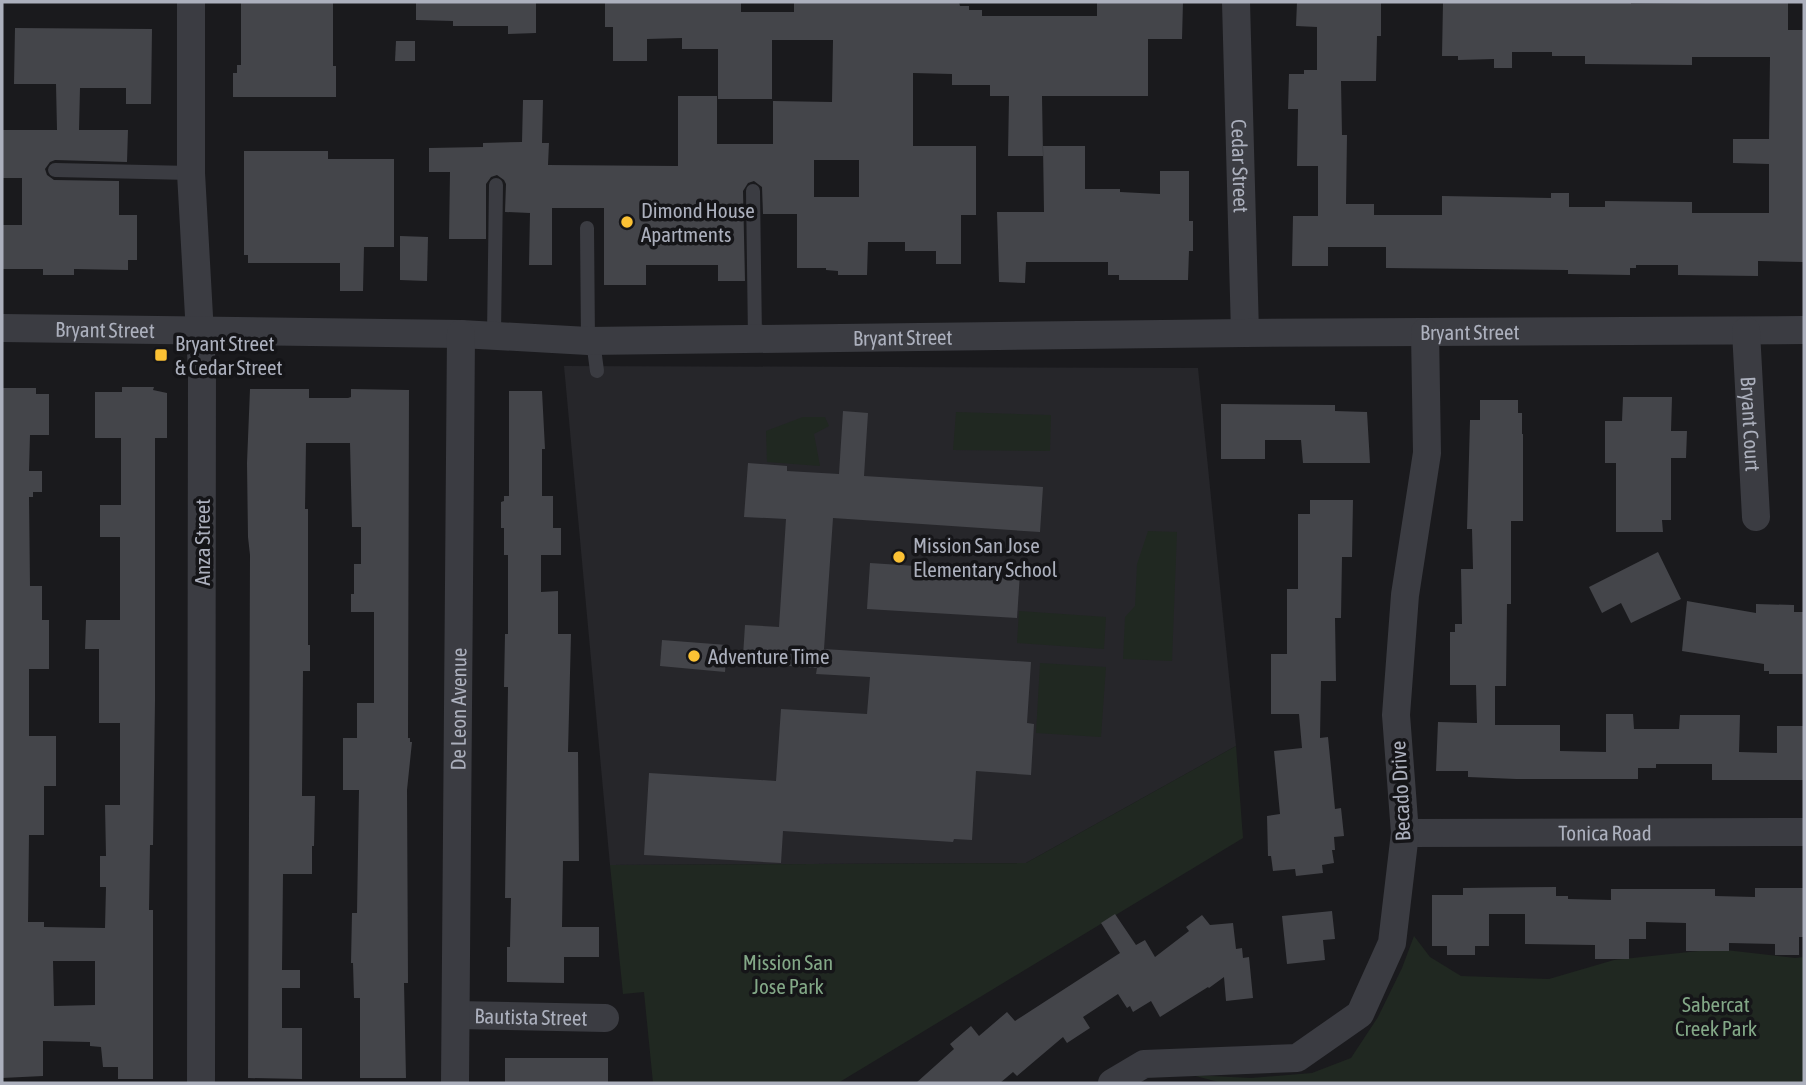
<svg xmlns="http://www.w3.org/2000/svg" width="1806" height="1085" viewBox="0 0 1806 1085" font-family="'Asap Condensed',sans-serif">
	<style>
		.built { fill: #26262a }
		.green { fill: #202821 }
		.building { fill: #44454a; fill-rule: evenodd }
		.lines { fill: none; stroke-linecap: round; stroke-linejoin: round }
		.lane { stroke: #3b3c42; stroke-width: 14 }
		.street { stroke: #3b3c42; stroke-width: 28 }
		.poi-dot { fill: #fbc134; stroke: #151518; stroke-width: 2.5 }
		.labels { text-anchor: middle; dominant-baseline: central; stroke-width: 7; stroke-linejoin: round; paint-order: stroke }
		.street-label { font-size: 21px; fill: #acb0bd; stroke: #151518 }
		.poi-label { font-size: 21px; fill: #acb0bd; stroke: #151518; text-anchor: start }
		.park-label { font-size: 21px; fill: #83a887; stroke: #151518 }
	</style>
	<rect width="100%" height="100%" fill="#1a1a1d"/>
	<!-- built -->
	<path class="built" d="M564,366L1198,368L1236,746L1026,863L610,865Z"/>
	<!-- green -->
	<g class="green">
		<path d="M956,412L1051,415L1050,451L953,450Z"/>
		<path d="M803,417H825L829,426L814,434L820,466L767,462L766,431Z"/>
		<path d="M1148,531L1177,532L1172,661L1123,659L1125,617L1135,606L1137,564Z"/>
		<path d="M1019,611L1106,617L1104,649L1017,643Z"/>
		<path d="M1040,663L1106,667L1101,737L1036,733Z"/>
		<path d="M1236,746L1243,838L838,1083H653L644,992L623,994L610,865L1026,863Z"/>
		<path d="M1414,936L1430,957L1461,976L1549,979L1614,960L1717,949L1795,958L1804,957V1083H1222L1192,1075L1251,1078L1312,1073L1351,1058L1378,1017L1402,968Z"/>
	</g>
	<!-- building -->
	<g class="building">
		<path d="M241,2H333V66H336V97H233V73H237V65H241Z"/>
		<path d="M416,2H536V33L508,34V26H453V21L416,20Z"/>
		<path d="M605,2H741V12H794V2H959L960,6H969V10H982V16H1097V2H1183L1182,39H1148V96H1042L1043,156H1008L1009,96H990V85H952V74L913,73V146H976V215H961V264H936V251H905V242H868L867,275H838V271L826,270V268H797V214H763L762,187L754,181L748,183L743,191L745,281H718V265H646V285H604V208H552V265H529L530,213L505,212L506,184L504,180L497,175L491,177L486,184V239H449L450,172H429V148L483,147V143L522,142L523,100H543L542,143H549L548,165L678,166V96H717V144H773V101L832,102L833,40H772V99H718V49H682V38L647,39V61H613V27H605ZM814,160H859V197H814Z"/>
		<path d="M1297,2H1381V36H1377L1376,81H1341L1342,135H1347L1346,204H1374V215H1442V196L1551,198V193H1569V207H1605V201L1692,202V213H1769V164L1733,163V139H1769L1770,57H1692V65L1585,64V56H1552V52H1512V68H1494V59L1458,60V56H1442L1443,2H1631V4L1788,2V30H1804V262L1758,261V276L1678,275V265H1636V268H1630V275L1568,274V270L1386,268V247H1328V266H1292L1293,216H1318V166H1297L1298,109H1288L1289,74H1304V70H1317V27L1296,26Z"/>
		<path d="M15,28L152,29L151,104H126V88H80L79,130H128L127,162L55,160L50,162L45,169L47,175L54,180L119,181V215H137V260H128V270L74,269V275H43V269H2L3,225H22V178H2V130H57L56,84H14Z"/>
		<path d="M396,41H415V61H395Z"/>
		<path d="M1043,146H1085V189H1120V192L1160,194V171H1189V221H1193V251H1189L1188,280H1119V275H1108V262H1026L1025,283L999,282L997,212H1044Z"/>
		<path d="M244,151H328V159H394V247H364L363,291H340V263H248V255H244Z"/>
		<path d="M400,236L428,237L427,281L400,280Z"/>
		<path d="M122,387H154L153,390L167,393V438H155V701L153,845H150L149,910H153V1079H118V1067H103L101,1047L90,1046V1042L43,1041V1076L2,1078V388H36V394H49V435H30L29,471H42V492H33V497H29L30,586H42V620H49V669H29V736H56V786H44V835H29L28,922H44V927L105,928L106,887H100V856H106L105,805H120V723H99V649H85L86,620H120V537H100V505H121V438H95V392H122ZM53,961H95V1005L54,1006Z"/>
		<path d="M250,389H309V398H348L351,397V389L409,390L408,738H410V742H412L407,790L408,983H404L406,1078H360V998H354L353,963H351L352,913H357L359,790H343V738H357V703H374V612H351V594H354V564H361V527H352L350,443H306L305,509H308V645H310V671H303L302,796H315L314,846H312V874H283L282,970H300V988H282V1028H302V1079L248,1078L250,555L248,537L247,463Z"/>
		<path d="M509,391H542L545,449H542V496H553V528H561V555H541V592L558,591V634H571L568,752H578L579,861H563L562,927H599V957H564V983L507,982V947H510L511,898H505L508,687H504L505,634H508V555H504V528H501V502L504,501V496H509Z"/>
		<path d="M1623,397H1672L1671,431H1687L1686,458H1671V520H1662L1663,532H1616V463H1605V421H1622Z"/>
		<path d="M1480,400H1518V413H1522V434H1523V521H1511V604H1507L1506,686H1495V725H1560V751L1606,752V714H1633L1634,729H1679L1680,715H1740L1739,752L1777,753V726H1804V780H1712V764H1656V768H1638V779H1516L1468,777V771H1436L1438,722L1477,723L1476,685H1450V632H1455V624H1462L1461,569H1473L1472,529H1467L1470,420H1480Z"/>
		<path d="M1221,404L1335,405V411L1367,412L1370,463H1303L1301,440H1265V459H1221Z"/>
		<path d="M843,411L868,413L864,476L1043,487L1040,532L833,518L824,649L1031,662L1027,723L1034,724L1031,775L976,771L972,840L954,839L953,842L783,831L781,863L644,855L649,773L776,781L781,709L867,714L870,677L816,674L817,668L776,665L777,658L743,656L745,625L779,627L786,519L744,517L748,463L787,466V471L839,474Z"/>
		<path d="M1310,500H1353L1352,557H1342L1341,618H1335L1336,681H1321L1320,738L1328,737L1335,809L1341,808L1344,836L1334,837L1335,850H1332L1334,863L1322,865L1323,873L1296,876L1295,869L1273,871L1271,856H1268L1267,816L1280,814L1274,751L1302,748L1299,714H1271V654H1287V589H1298V514H1310Z"/>
		<path d="M1658,552L1681,599L1631,623L1621,603L1602,613L1589,587Z"/>
		<path d="M870,563L1020,573L1017,618L867,609Z"/>
		<path d="M1687,601L1756,613V604L1794,605V612H1804V674H1769V671H1764V664L1682,651Z"/>
		<path d="M662,640L727,645L725,672L660,666Z"/>
		<path d="M1556,887V896H1568V899L1611,900V889H1715V896L1755,897V888H1804V937H1799V955H1775V944L1729,943V951H1686V923L1646,922V939H1629V959H1595V945L1525,944V914H1489V946H1475V955H1447V946H1432V895H1463V888Z"/>
		<path d="M1332,911L1335,939L1323,940L1325,960L1287,964L1282,916Z"/>
		<path d="M1115,914L1136,945L1145,940L1155,957L1189,931L1186,927L1202,915L1210,925L1233,923L1236,949L1242,948L1243,958L1249,957L1253,998L1226,1001L1224,977L1209,988L1208,987L1160,1017L1151,1001L1133,1012L1130,1006L1127,1008L1118,994L1083,1017L1090,1028L1067,1043L1063,1037L1017,1076L1013,1072L1000,1083H916L954,1049L950,1044L971,1026L979,1036L1007,1012L1015,1021L1120,953L1101,923Z"/>
		<rect x="505" y="1058" width="103" height="25"/>
	</g>
	<g class="lines">
		<!-- lane -->
		<g class="lane">
			<path d="M55,170L191,173"/>
			<path d="M753,191L755,339"/>
			<path d="M587,228L588,341"/>
			<path d="M494,335L496,185"/>
			<path d="M593,341L597,371"/>
		</g>
		<!-- street -->
		<g class="street">
			<path d="M191,2V173L202,370L201,1083"/>
			<path id="s1" d="M1236,2L1245,333"/>
			<path id="s2" d="M2,328L461,334L588,341L1245,333L1804,330"/>
			<path id="s3" d="M1746,331L1756,517"/>
			<path id="s4" d="M1405,833L1804,832"/>
			<path id="s5" d="M456,1015L605,1018"/>
			<path id="s6" d="M455,1083L461,334"/>
			<path d="M1112,1083L1144,1064L1297,1058L1360,1014L1392,943L1405,833L1396,715L1405,595L1427,453L1425,332"/>
		</g>
	</g>
	<!-- markers -->
	<g class="poi-dot">
		<circle cx="627" cy="222" r="7"/>
		<rect x="154" y="348" width="14" height="14" rx="3.5"/>
		<circle cx="899" cy="557" r="7"/>
		<circle cx="694" cy="656" r="7"/>
	</g>
	<g class="labels">
		<!-- street labels -->
		<g class="street-label">
			<text stroke="none"><textPath href="#s1" startOffset="164">Cedar Street</textPath></text>
			<text stroke="none"><textPath href="#s2" startOffset="103">Bryant Street</textPath></text>
			<text stroke="none"><textPath href="#s2" startOffset="1468">Bryant Street</textPath></text>
			<text stroke="none"><textPath href="#s2" startOffset="901">Bryant Street</textPath></text>
			<text stroke="none"><textPath href="#s3" startOffset="93">Bryant Court</textPath></text>
			<text transform="translate(202 542) rotate(-90)">Anza Street</text>
			<text stroke="none"><textPath href="#s6" startOffset="374">De Leon Avenue</textPath></text>
			<text transform="translate(1400 791) rotate(-93)">Becado Drive</text>
			<text stroke="none"><textPath href="#s4" startOffset="200">Tonica Road</textPath></text>
			<text stroke="none"><textPath href="#s5" startOffset="75">Bautista Street</textPath></text>
		</g>
		<!-- poi labels -->
		<g class="poi-label">
			<text x="641" y="210">Dimond House<tspan x="641" dy="24">Apartments</tspan></text>
			<text x="175" y="343">Bryant Street<tspan x="175" dy="24">&amp; Cedar Street</tspan></text>
			<text x="913" y="545">Mission San Jose<tspan x="913" dy="24">Elementary School</tspan></text>
			<text x="708" y="656">Adventure Time</text>
		</g>
		<!-- park labels -->
		<g class="park-label">
			<text x="788" y="962">Mission San<tspan x="788" dy="24">Jose Park</tspan></text>
			<text x="1716" y="1004">Sabercat<tspan x="1716" dy="24">Creek Park</tspan></text>
		</g>
	</g>
	<!-- border -->
	<rect width="1806" height="1085" fill="none" stroke="#acb0bd" stroke-width="7"/>
</svg>
